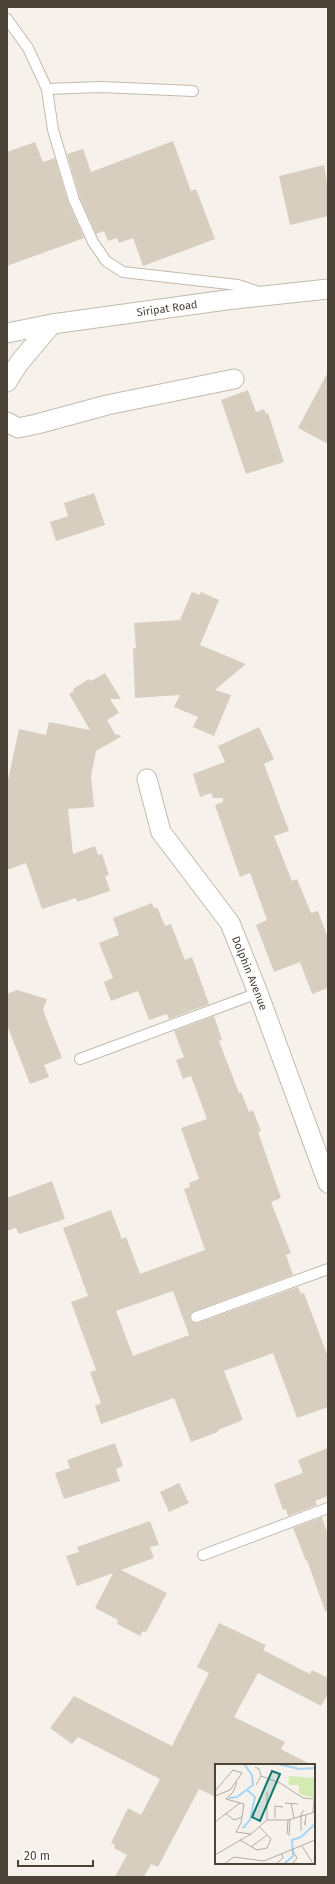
<svg xmlns="http://www.w3.org/2000/svg" width="335" height="1884" viewBox="0 0 335 1884" font-family="'Fira Sans',sans-serif">
	<style>
		.building { fill: #d8cebf; fill-rule: evenodd }
		.lines { fill: none; stroke-linecap: round; stroke-linejoin: round }
		.service-casing { stroke: #c2baac; stroke-width: 12 }
		.minor-casing { stroke: #c2baac; stroke-width: 21 }
		.service { stroke: #fff; stroke-width: 10 }
		.minor { stroke: #fff; stroke-width: 19 }
		.labels { text-anchor: middle; dominant-baseline: central; stroke-width: 4; stroke-linejoin: round; paint-order: stroke }
		.street-label { font-size: 11px; fill: #4b4338; stroke: #fff }
		.inset-river { fill: none; stroke: #a6d6f4; stroke-width: 2 }
		.inset-road { fill: none; stroke: #b2aca3; stroke-width: 1 }
		.view { fill: #0f766e; fill-opacity: 0.15; stroke: #0f766e; stroke-width: 2 }
		.inset-edge { fill: none; stroke: #4b4338; stroke-width: 2 }
	</style>
	<rect width="100%" height="100%" fill="#f6f2eb"/>
	<!-- building -->
	<g class="building">
		<path d="M173,141L191,191L196,189L215,239L143,266L133,238L119,243L117,238L108,241L104,231L96,234L80,198L67,154L83,149L91,172Z"/>
		<path d="M35,142L43,162L55,158L68,202L84,238L7,266V152Z"/>
		<path d="M324,165L328,189V216L290,225L279,176Z"/>
		<path d="M328,372V444L298,428Z"/>
		<path d="M248,390L256,412L264,409L266,414L268,413L284,462L246,474L221,400Z"/>
		<path d="M94,493L105,525L56,541L50,522L68,516L64,503Z"/>
		<path d="M192,592L200,595L201,592L219,600L200,645L246,664L215,690L231,695L214,736L193,727L198,717L174,707L180,695L135,698L133,649L136,648L134,623L180,620Z"/>
		<path d="M105,673L121,699H110L119,713L107,720L115,734L122,736L96,751L91,776L94,807L68,809L73,854L95,846L98,855L102,854L109,875L105,876L110,891L77,902L76,898L42,909L26,863L7,870V785L19,729L46,735L49,722L90,730L69,694L74,691L73,689L89,679L91,681Z"/>
		<path d="M259,727L274,759L264,764L289,831L274,836L292,881L297,879L311,913L318,911L328,938V988L312,994L300,962L274,972L256,925L267,920L250,873L240,877L215,805L223,802V798H213L211,793L200,797L193,774L225,762L218,746Z"/>
		<path d="M152,903L154,908L157,907L165,926L171,924L185,960L192,957L209,1004L169,1019L167,1014L149,1020L138,991L111,1001L104,982L113,978L99,943L119,935L113,918Z"/>
		<path d="M17,990L47,999L43,1010L62,1058L44,1065L49,1077L30,1084L7,1025V994Z"/>
		<path d="M214,1016L222,1040L219,1041L239,1093L241,1092L249,1112L253,1110L261,1131L258,1132L281,1198L271,1202L291,1253L286,1255L293,1275L194,1311L191,1313L190,1319L192,1322L198,1323L298,1287L301,1294L304,1293L328,1357V1407L297,1418L273,1353L224,1371L243,1420L218,1430V1432L191,1442L174,1398L101,1424L95,1406L101,1403L90,1372L96,1370L71,1302L88,1296L63,1228L111,1210L122,1239L126,1237L140,1274L205,1250L184,1189L190,1187L189,1183L199,1179L181,1128L207,1119L191,1076L183,1079L176,1060L184,1057L174,1031ZM173,1291L189,1335L133,1356L116,1311Z"/>
		<path d="M52,1181L65,1219L19,1234L16,1228L7,1231V1198Z"/>
		<path d="M115,1443L123,1466L116,1469L120,1481L64,1499L55,1473L70,1468L67,1460Z"/>
		<path d="M328,1448V1496L315,1501L317,1505L288,1516L286,1509L283,1510L274,1484L303,1473L298,1460Z"/>
		<path d="M179,1483L189,1503L169,1512L160,1492Z"/>
		<path d="M322,1517L328,1535V1611H325L307,1560L306,1561L293,1528Z"/>
		<path d="M150,1521L159,1545L150,1547L154,1558L121,1570L167,1593L146,1632L143,1631L140,1636L117,1624L118,1620L95,1608L113,1573L77,1586L66,1556L79,1552L77,1547Z"/>
		<path d="M219,1623L266,1645L263,1650L310,1674L312,1670L328,1678V1694L321,1706L258,1673L234,1717L285,1742L281,1749L312,1765H216V1797L199,1789L158,1867L151,1864L144,1877H115L127,1855L114,1848L115,1845L111,1843L128,1808L141,1815L160,1779L78,1737L72,1744L50,1728L74,1696L172,1746L209,1673L197,1667Z"/>
	</g>
	<g class="lines">
		<defs>
			<g id="service">
				<path d="M7,19L28,48L47,89L53,130L74,200L93,242L106,261L123,272L238,285L259,292"/>
				<path d="M47,89L101,87L193,91"/>
				<path d="M80,1059L258,993"/>
				<path d="M196,1317L328,1269"/>
				<path d="M203,1555L328,1508"/>
			</g>
			<g id="minor">
				<path id="s1" d="M7,333L52,324L226,300L328,289"/>
				<path d="M7,382L19,363L52,324"/>
				<path d="M7,422L18,428L37,424L107,405L234,379"/>
				<path id="s2" d="M147,779L161,832L230,923L258,993L328,1183"/>
			</g>
		</defs>
		<!-- service casing -->
		<use href="#service" class="service-casing"/>
		<!-- minor casing -->
		<use href="#minor" class="minor-casing"/>
		<!-- service -->
		<use href="#service" class="service"/>
		<!-- minor -->
		<use href="#minor" class="minor"/>
	</g>
	<g class="labels">
		<!-- street labels -->
		<g class="street-label">
			<text stroke="none"><textPath href="#s1" startOffset="162">Siripat Road</textPath></text>
			<text stroke="none"><textPath href="#s2" startOffset="223">Dolphin Avenue</textPath></text>
		</g>
	</g>
	<!-- overview -->
	<g transform="translate(215 1764)">
		<rect width="100" height="100" fill="#f6f2eb"/>
		<path d="M74,12L100,14V34L84,30V21H73Z" fill="#d3ebb2"/>
		<path class="inset-river" d="M64,0L84,5L100,4M14,34L22,33L38,21L37,11L29,0M28,64L35,56L40,33L32,26M69,100L78,92L77,76L86,73L100,60"/>
		<path class="inset-road" d="M40,3L44,5L46,12L41,21M46,12L65,19L88,34L100,35M22,18L18,28L11,35L29,40L26,59L21,68L36,70M0,27L18,6L27,9L15,26L0,32M52,28V56M70,39L83,40M76,39L79,54M98,48L99,36M10,49L19,56L27,53M60,54V42L68,43M0,58L25,39M90,58V61L91,51M86,67V50L89,46M72,70L73,56M74,72L75,55M25,76L42,86L52,84L56,75L44,62M87,82L97,98M36,83L52,71M0,91L36,70L52,56H73L100,48M9,100L19,93L49,97L100,76M61,100L68,94L67,90M77,100L82,94L77,86"/>
		<path class="view" d="M57,7L65,10L45,57L37,53Z"/>
		<rect width="100" height="100" class="inset-edge"/>
	</g>
	<!-- border -->
	<rect width="335" height="1884" fill="none" stroke="#4b4338" stroke-width="16"/>
	<!-- scale -->
	<path d="M18 1860v6h75v-6" fill="none" stroke="#4b4338" stroke-width="2"/>
	<text x="24" y="1860" font-size="12" fill="#4b4338" stroke="#ffffff" stroke-width="3" paint-order="stroke">20 m</text>
</svg>
